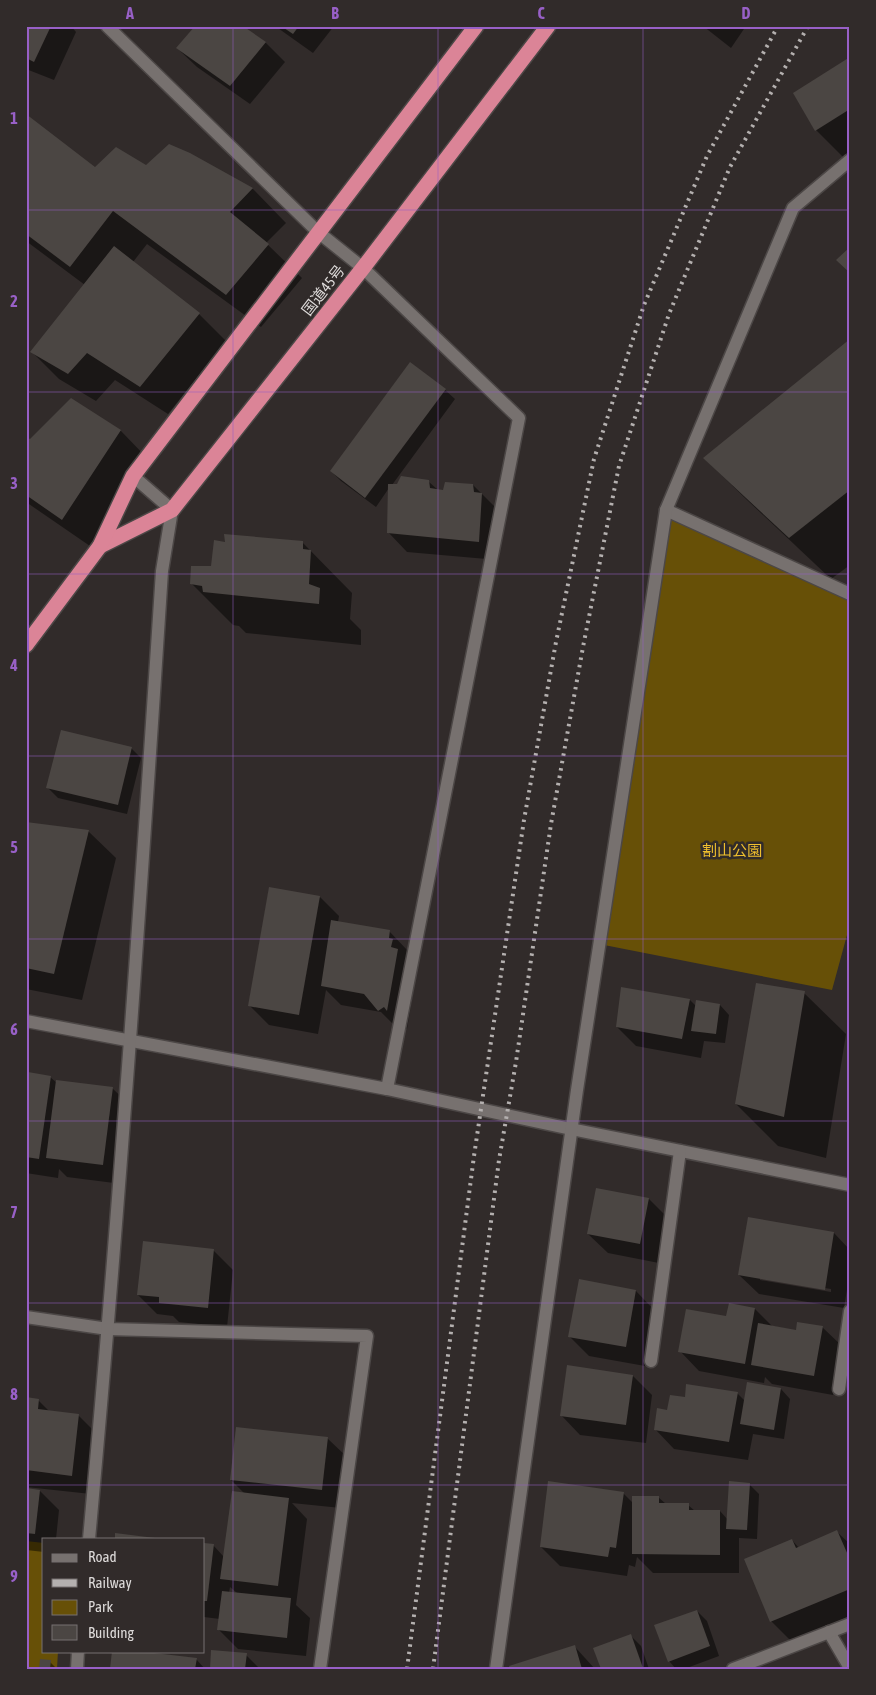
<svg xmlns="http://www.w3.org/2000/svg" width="876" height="1695" viewBox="0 0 876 1695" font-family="'Asap Condensed','Noto Sans JP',sans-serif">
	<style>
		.green { fill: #675007 }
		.shadow { fill: #0007; fill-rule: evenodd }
		.building { fill: #4b4643 }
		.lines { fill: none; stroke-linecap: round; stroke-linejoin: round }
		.minor-casing { stroke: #4c4746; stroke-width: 15 }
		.highway-casing { stroke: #4c4746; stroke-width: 18 }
		.minor { stroke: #77716f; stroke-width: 12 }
		.highway { stroke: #db8497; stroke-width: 15 }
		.rail { stroke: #b4b0af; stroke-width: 4; stroke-dasharray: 2.5 5; stroke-linecap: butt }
		.grid { fill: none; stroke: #9860c7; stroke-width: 1; stroke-opacity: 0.55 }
		.labels { text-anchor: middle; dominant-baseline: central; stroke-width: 5; stroke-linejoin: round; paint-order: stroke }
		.street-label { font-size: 15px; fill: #dddad9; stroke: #312b2a }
		.park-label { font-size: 15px; fill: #efbf2e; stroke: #312b2a }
		.neatline { fill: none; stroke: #9860c7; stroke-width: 2 }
		.grid-label { font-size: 16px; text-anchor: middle; font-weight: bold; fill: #9860c7 }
	</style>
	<rect width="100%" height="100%" fill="#312b2a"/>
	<!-- green -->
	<g class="green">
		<path d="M666,510L850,601V924L832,990L599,944Z"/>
		<path d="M26,1541L44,1543V1651H58L57,1669H26Z"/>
	</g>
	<!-- shadow -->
	<g class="shadow">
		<path d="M26,26H71L76,32L54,80L26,69Z"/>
		<path d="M241,26L266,43L285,62L250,104L197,67L177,48Z"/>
		<path d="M275,26H334L313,53Z"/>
		<path d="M703,26H746L731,48Z"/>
		<path d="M850,59V164L816,130Z"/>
		<path d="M26,116L95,168L146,167L189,154L253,189L286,223L266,243L302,278L261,327L147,244L133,262L199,314L226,341L168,414L115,380L96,401L59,379L32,352L85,285L26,241Z"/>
		<path d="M850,341V565L831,579L746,499L704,458Z"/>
		<path d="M445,390L455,399L392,485L429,482L438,490L444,491L473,485L501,513L498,560L407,552L388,532L389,488L376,507L341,481L331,471Z"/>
		<path d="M71,400L121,431L148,459L90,546L26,502V438L30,440Z"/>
		<path d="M302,542L352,593L350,619L361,630V645L246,633L239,626L233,625L191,583L212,568L226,543Z"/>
		<path d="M131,748L141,758L127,814L58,798L48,788Z"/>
		<path d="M26,823L88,831L116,858L82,1000L26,989Z"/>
		<path d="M320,897L339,916L338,922L389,931L408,951L411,963L417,969L407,1029L404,1026L398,1029L381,1012L341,1005L326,990L318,1034L269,1025L250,1006Z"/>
		<path d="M804,993L846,1034L826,1158L778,1146L736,1104Z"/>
		<path d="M690,1000L696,1006L720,1005L729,1015L725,1043L704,1041L701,1058L636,1046L617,1027Z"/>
		<path d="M26,1073L29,1076L50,1077L57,1083L112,1088L132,1107L122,1184L67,1177L59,1169L58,1178L26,1173Z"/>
		<path d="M649,1199L668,1218L659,1263L608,1253L588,1234Z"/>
		<path d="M834,1233L850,1250V1271L844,1308L759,1294L739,1275ZM760,1278L831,1289V1292L760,1280Z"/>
		<path d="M213,1250L233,1270L227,1327L179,1322L173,1316L157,1314L138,1295Z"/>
		<path d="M580,1281L636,1291L655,1311L645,1366L589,1356L570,1337Z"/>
		<path d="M755,1309L772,1326L797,1331L822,1327L842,1346L833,1395L772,1384L765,1377L764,1383L699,1371L680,1351L727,1317Z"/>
		<path d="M633,1376L652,1395L646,1443L580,1435L561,1415Z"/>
		<path d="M781,1389L790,1399L784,1439L753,1434L748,1460L674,1449L655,1429L669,1411L686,1398L737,1393L745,1401Z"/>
		<path d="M26,1399L38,1400L49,1411L78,1415L97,1434L91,1494L26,1487Z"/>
		<path d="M327,1438L347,1457L341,1508L292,1503L307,1519L296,1605L310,1618L306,1656L238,1649L219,1630L220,1619L204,1617V1544L213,1545L224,1557L245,1494L231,1480ZM230,1587L237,1593H229Z"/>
		<path d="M749,1484L759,1494L757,1539L739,1538V1573H653L637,1557L635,1567L629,1565L627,1576L560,1566L541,1547L623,1493L633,1503L658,1497L666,1504L688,1505L695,1511H720L728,1520Z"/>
		<path d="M26,1490L40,1491L59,1510L56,1539H44V1552L26,1550Z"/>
		<path d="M837,1532L850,1544V1616L791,1641L771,1621L792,1540L799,1548Z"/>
		<path d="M697,1611L707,1621L719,1656L684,1669H676L669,1661Z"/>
		<path d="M631,1636L641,1646L649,1669H602Z"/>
		<path d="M575,1647L595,1669H511Z"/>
		<path d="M246,1655L260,1669H211Z"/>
		<path d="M196,1659L205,1669H111Z"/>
		<path d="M50,1662L57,1669H40Z"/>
	</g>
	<!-- building -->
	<g class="building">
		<path d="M26,26H51L34,62L26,58Z"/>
		<path d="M195,26H243L266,42L230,86L176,48Z"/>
		<path d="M281,26H299L293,34Z"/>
		<path d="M850,57V109L815,131L793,93Z"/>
		<path d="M26,114L95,167L116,147L146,165L169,144L190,153L253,188L230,212L269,244L226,295L113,211L70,267L26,234Z"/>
		<path d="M114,246L200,313L140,387L87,353L68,374L30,352Z"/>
		<path d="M850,247V273L836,260Z"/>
		<path d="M850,339V490L789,538L703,458Z"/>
		<path d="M410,362L446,389L365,498L330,471Z"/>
		<path d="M71,398L121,430L62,520L26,495V437L30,439Z"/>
		<path d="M401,476L429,480L430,488L443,490L445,482L473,484L474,492L482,493L479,542L387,533L388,484H397Z"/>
		<path d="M224,534L303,541V549L311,550L309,584L320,588L319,604L203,592L202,586L190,584L191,566H211L214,540L225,542Z"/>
		<path d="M61,730L132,747L118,805L46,788Z"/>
		<path d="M26,822L89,830L54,974L26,968Z"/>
		<path d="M269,887L320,896L299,1015L248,1006Z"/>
		<path d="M331,920L390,930L389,938L393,939L391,947L398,949L387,1011L384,1007L378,1011L364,994L321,986Z"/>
		<path d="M756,983L805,991L784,1117L735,1104Z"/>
		<path d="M621,987L690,999L682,1039L616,1027Z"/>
		<path d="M696,1000L720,1004L716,1034L691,1031Z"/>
		<path d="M28,1072L51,1076L39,1159L26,1157V1086Z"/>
		<path d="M56,1080L113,1087L103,1165L46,1158Z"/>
		<path d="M596,1188L649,1198L640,1244L587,1234Z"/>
		<path d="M748,1217L834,1232L825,1290L738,1275Z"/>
		<path d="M143,1241L214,1249L208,1308L159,1303V1297L137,1295Z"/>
		<path d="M579,1279L636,1290L626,1347L568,1337Z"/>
		<path d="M729,1303L755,1308L745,1364L678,1352L686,1309L726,1316Z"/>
		<path d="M797,1322L823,1326L814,1376L751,1365L758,1323L796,1330Z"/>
		<path d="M567,1365L633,1375L626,1425L560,1416Z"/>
		<path d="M747,1382L781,1388L774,1430L740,1424Z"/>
		<path d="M686,1384L738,1392L729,1442L654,1430L657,1408L667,1410L670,1395L685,1397Z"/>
		<path d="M26,1397L39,1399L38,1409L79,1414L72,1476L26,1470Z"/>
		<path d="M236,1427L328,1437L322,1490L230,1480Z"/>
		<path d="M548,1481L624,1492L616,1548L610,1547L608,1557L540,1547Z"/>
		<path d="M729,1481L750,1483L747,1530L726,1529Z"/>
		<path d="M26,1488L40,1490L35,1534L26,1533Z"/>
		<path d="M232,1491L289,1498L278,1586L220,1579Z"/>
		<path d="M632,1496H659V1503H689V1510H720V1555L632,1554Z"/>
		<path d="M837,1530L848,1555L850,1554V1589L770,1622L744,1559L792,1539L796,1548Z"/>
		<path d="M115,1533L155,1538V1539H115Z"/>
		<path d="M204,1543L214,1544L207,1601H204Z"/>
		<path d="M222,1591L291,1598L287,1638L217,1630Z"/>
		<path d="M697,1610L710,1646L668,1662L654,1625Z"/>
		<path d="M631,1634L643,1668L601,1669L593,1648Z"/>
		<path d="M575,1645L582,1669H510L509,1666Z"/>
		<path d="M211,1650L247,1653L245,1669H210Z"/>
		<path d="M112,1651H137L197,1658L195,1669H110Z"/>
		<path d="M40,1659L51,1660L50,1669H39Z"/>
	</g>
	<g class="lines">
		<defs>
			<g id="minor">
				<path d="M107,26L318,232L363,268L519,418L387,1089"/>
				<path d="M666,510L850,594"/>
				<path d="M26,1021L387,1089L571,1129L850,1185"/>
				<path d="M26,1317L108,1329L367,1336L320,1669"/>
				<path d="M651,1361L680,1151"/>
				<path d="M839,1389L850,1311"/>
				<path d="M89,1539C119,1216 141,894 162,571L172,510L133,476"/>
				<path d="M829,1632L850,1668"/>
				<path d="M77,1669L78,1651"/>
				<path d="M496,1669L577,1090L666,510L793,208L850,160"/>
				<path d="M733,1669L749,1663"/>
				<path d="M749,1669V1663L850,1624"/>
			</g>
			<g id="highway">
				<path d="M100,546L172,510L363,268L548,26"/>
				<path d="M26,645L100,546L133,476L476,26"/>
			</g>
		</defs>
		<!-- minor casing -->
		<use href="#minor" class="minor-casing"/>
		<!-- highway casing -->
		<use href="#highway" class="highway-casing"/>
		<!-- minor -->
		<use href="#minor" class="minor"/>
		<!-- highway -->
		<use href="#highway" class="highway"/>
		<!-- rail -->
		<g class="rail">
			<path d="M407,1669L474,1156L524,820L556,642L594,459L644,305L707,156L778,26"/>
			<path d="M433,1669L499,1160L516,1062L551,824L583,647L619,466L669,314L730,167L808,26"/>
		</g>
	</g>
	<!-- grid -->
	<path class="grid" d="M233,26V1669M438,26V1669M643,26V1669M26,210H850M26,392H850M26,574H850M26,756H850M26,939H850M26,1121H850M26,1303H850M26,1485H850"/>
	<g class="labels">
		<!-- street labels -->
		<g class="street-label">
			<text transform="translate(323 290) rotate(-52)">国道45号</text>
		</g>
		<!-- park labels -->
		<g class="park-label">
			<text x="732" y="850">割山公園</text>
		</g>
	</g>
	<!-- border -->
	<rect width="876" height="1695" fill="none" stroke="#312b2a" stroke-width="55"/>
	<!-- legend -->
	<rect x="42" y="1538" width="162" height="115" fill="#312b2a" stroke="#767170"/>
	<rect x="52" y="1554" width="25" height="8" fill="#77716f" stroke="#767170"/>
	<text x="88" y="1562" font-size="15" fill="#dddad9">Road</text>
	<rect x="52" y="1579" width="25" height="8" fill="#b4b0af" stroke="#767170"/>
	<text x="88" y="1588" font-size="15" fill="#dddad9">Railway</text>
	<rect x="52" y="1600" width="25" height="15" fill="#675007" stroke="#767170"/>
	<text x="88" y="1612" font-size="15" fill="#dddad9">Park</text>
	<rect x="52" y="1625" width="25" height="15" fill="#4b4643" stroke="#767170"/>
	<text x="88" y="1638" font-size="15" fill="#dddad9">Building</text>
	<rect x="28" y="28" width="820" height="1640" class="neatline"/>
	<g class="grid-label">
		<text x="130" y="19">A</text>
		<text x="335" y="19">B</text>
		<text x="541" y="19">C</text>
		<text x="746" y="19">D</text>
		<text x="14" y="124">1</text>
		<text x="14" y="307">2</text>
		<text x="14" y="489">3</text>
		<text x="14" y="671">4</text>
		<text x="14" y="853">5</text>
		<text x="14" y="1035">6</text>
		<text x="14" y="1218">7</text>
		<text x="14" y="1400">8</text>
		<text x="14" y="1582">9</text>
	</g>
</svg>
